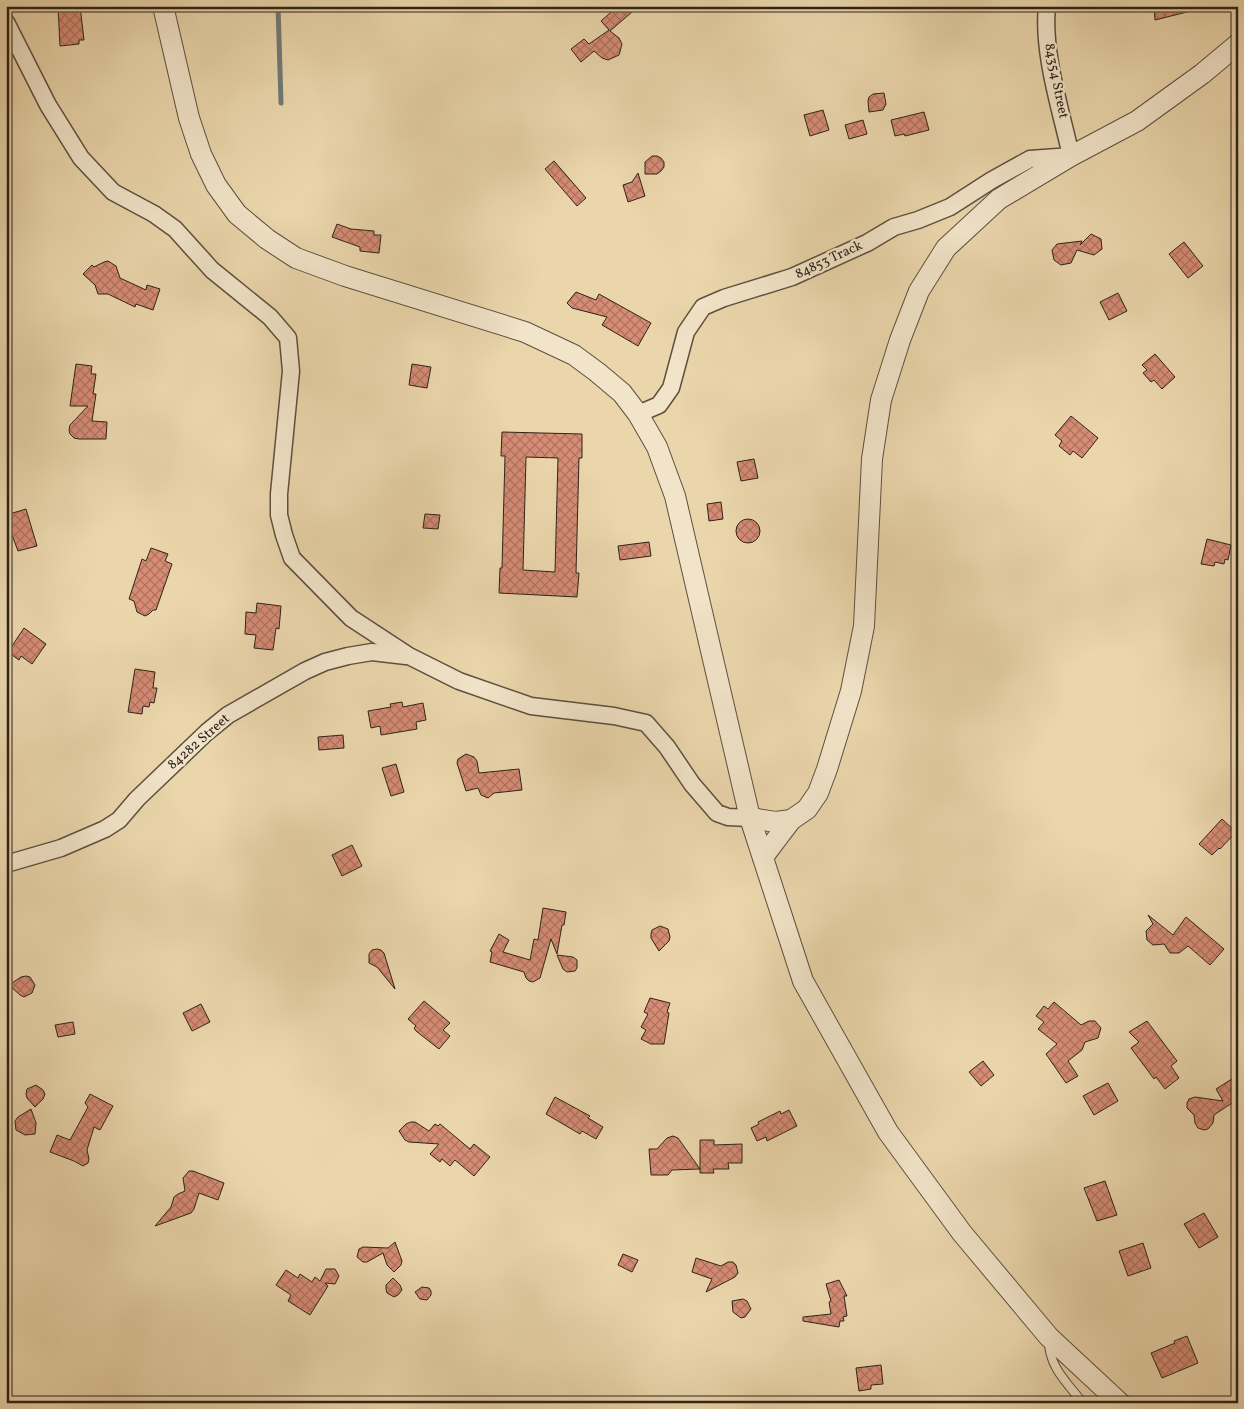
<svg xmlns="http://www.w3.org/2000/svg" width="1244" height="1409" viewBox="0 0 1244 1409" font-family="Vollkorn,serif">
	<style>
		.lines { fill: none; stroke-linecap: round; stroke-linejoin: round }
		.stream { stroke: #707b77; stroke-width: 5 }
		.building { fill: url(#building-cross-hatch); stroke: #2d2319; fill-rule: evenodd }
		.service-casing { stroke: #5c503e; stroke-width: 10 }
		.minor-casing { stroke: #5c503e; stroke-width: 19 }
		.tertiary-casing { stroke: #5c503e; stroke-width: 22 }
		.service { stroke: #f2e4c9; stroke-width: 8 }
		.minor { stroke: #f2e4c9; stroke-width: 16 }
		.tertiary { stroke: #f2e4c9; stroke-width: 20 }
		.labels { text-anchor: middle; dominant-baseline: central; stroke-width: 5; stroke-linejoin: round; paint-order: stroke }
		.street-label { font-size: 14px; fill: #2d2319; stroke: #f2e4c9 }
	</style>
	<defs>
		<pattern id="building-cross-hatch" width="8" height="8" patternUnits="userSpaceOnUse" patternTransform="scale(1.25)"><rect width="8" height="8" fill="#d68c75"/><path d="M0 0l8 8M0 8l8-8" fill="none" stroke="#ae725f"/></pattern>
	</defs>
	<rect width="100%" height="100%" fill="#ebd6ac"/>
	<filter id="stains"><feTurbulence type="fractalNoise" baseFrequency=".004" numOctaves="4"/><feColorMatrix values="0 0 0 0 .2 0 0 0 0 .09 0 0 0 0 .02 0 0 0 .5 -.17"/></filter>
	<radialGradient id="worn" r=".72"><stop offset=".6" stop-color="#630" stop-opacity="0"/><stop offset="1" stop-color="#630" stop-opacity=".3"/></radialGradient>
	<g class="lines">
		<!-- stream -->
		<path class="stream" d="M278,6L281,103"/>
	</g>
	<!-- building -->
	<g class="building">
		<path d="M58,6H80L84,40H79V44L60,46Z"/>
		<path d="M618,6H639L610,31L619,38L622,44L619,55L608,60L602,58L594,51L581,62L571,49L584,39L589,44L609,30L601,21Z"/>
		<path d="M1154,6H1190L1191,11L1155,20Z"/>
		<path d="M884,93L886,104L883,110L869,112L868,101L869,97L873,94Z"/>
		<path d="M823,110L829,130L810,136L804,115Z"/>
		<path d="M924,112L929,130L905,136L904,134L895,136L891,120Z"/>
		<path d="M863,120L867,134L849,139L845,125Z"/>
		<path d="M652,156H657L661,158L664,162V167L661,171L657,174H645V162Z"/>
		<path d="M554,161L586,198L577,206L545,169Z"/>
		<path d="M638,173L645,196L628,202L623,185L632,182Z"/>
		<path d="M337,224L351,229L374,231V235H381L379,253L360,251V247L332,237Z"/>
		<path d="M1091,234L1101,239L1102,249L1094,255L1077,250L1071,263L1061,265L1054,260L1052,250L1057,244L1082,241L1080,245Z"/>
		<path d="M1184,242L1203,266L1188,278L1169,254Z"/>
		<path d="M108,261L116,266L120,278L146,290L147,285L160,289L153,310L136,304L135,307L108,294H98L95,285L83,274L92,265L94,267L104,262Z"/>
		<path d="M576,292L596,300L599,294L651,323L638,346L602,325L607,317L572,308L567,303Z"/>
		<path d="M1118,293L1127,311L1109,320L1100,302Z"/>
		<path d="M1155,354L1175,377L1162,389L1154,380L1151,382L1143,373L1147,370L1142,365Z"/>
		<path d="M76,364L92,366L91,374H96L93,394H96L92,421L107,422L106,439H79L74,438L70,434L69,430L70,425L88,406H70Z"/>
		<path d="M412,364L431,367L427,388L409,385Z"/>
		<path d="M1071,416L1098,438L1082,458L1073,451L1070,455L1059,446L1062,441L1055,435Z"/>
		<path d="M502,432L582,434V458H579L576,573H579L577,597L499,593L500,568H502L505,456H501ZM526,457L558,458L555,572L523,570Z"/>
		<path d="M754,459L758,478L741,481L737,462Z"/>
		<path d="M721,502L723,519L709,521L707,504Z"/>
		<path d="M26,509L37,546L18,551L12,535L6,537V515Z"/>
		<path d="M425,514L440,515L438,529L423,528Z"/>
		<circle cx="748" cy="531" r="12"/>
		<path d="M1207,539L1231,545L1228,560L1225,559L1224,564L1215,562L1214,566L1201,564Z"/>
		<path d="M649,542L651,556L620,560L618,546Z"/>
		<path d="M151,548L168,554L165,561L172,564L156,610H153L149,614L145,616L137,612L134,601L129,599L142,559L146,561Z"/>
		<path d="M257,603L281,606L279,629L276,628L273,650L254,648L256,635L245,634L246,612L256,613Z"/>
		<path d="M24,628L46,644L32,664L21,656L19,660L8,652Z"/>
		<path d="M135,669L155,672L153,688H157L154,703L150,702L149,707L143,706L142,714L128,712Z"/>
		<path d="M402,702L403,707L423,703L426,720L416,722L417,729L381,735L380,726L371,728L368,711L391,707L390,704Z"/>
		<path d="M343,735L344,748L319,750L318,737Z"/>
		<path d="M466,754L474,757L477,761L479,773L519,769L522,790L494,793L488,798L481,795L478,788L466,791L457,763L458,759Z"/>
		<path d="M396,764L404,792L391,796L382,768Z"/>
		<path d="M1222,819L1236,832L1220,849L1219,848L1212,855L1199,844Z"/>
		<path d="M352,845L362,866L342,876L332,855Z"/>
		<path d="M543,908L566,912L564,925H562L557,954L551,939L540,978L533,982L529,981L526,978L524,972L490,962L492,952L490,951L499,934L509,940L503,952L530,960L534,939L538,940Z"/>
		<path d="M1148,915L1173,935L1186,917L1224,949L1210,965L1188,946L1179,953H1170L1164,944L1153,945L1147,940L1146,931L1153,924Z"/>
		<path d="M660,926L668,929L670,937L669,941L659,951L651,938V934L652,930Z"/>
		<path d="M377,949L381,950L384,953L395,989L377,967L369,963V954L372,950Z"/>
		<path d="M557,955L573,957L577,960V968L575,971L567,972L563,969Z"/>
		<path d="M26,976L30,977L35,985L32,993L24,997L20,995L9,985L21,977Z"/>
		<path d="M650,998L670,1003L667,1012L669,1013L664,1044H651L641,1039L646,1030L641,1027L648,1014L644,1012Z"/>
		<path d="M424,1001L450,1023L443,1030L450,1036L439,1049L416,1031L414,1028L416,1026L408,1019Z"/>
		<path d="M1054,1002L1081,1025L1089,1021H1095L1101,1028L1098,1038L1085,1042L1082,1050L1068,1061L1078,1076L1066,1083L1046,1054L1057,1044L1038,1029L1044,1022L1036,1016L1044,1006L1048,1009Z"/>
		<path d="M201,1004L210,1022L192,1031L183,1013Z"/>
		<path d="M1147,1021L1177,1061L1171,1066L1179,1078L1165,1089L1156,1077L1154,1079L1131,1048L1139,1042L1129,1032Z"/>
		<path d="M73,1022L75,1034L58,1037L55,1025Z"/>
		<path d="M983,1061L994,1075L981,1086L969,1072Z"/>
		<path d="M1238,1075V1099L1214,1115L1213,1123L1208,1129L1204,1130L1198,1128L1195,1123L1194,1115L1187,1108V1103L1189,1099L1195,1097L1223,1101L1216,1089Z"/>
		<path d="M1108,1083L1118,1101L1094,1115L1083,1096Z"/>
		<path d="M36,1085L43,1090L45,1094L43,1099L35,1107L27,1098L26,1094L27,1089Z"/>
		<path d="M90,1094L113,1106L100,1130L94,1127L87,1150L89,1159L88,1163L83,1166L74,1161L50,1152L57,1135L70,1140L88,1107L85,1103Z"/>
		<path d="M555,1097L590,1116L588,1118L603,1127L596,1139L582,1131L580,1134L546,1114Z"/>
		<path d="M31,1109L36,1123L35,1134L25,1135L16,1130L15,1121L18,1117Z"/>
		<path d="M789,1110L797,1126L767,1141L766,1137L757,1141L751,1128L759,1124L758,1122L780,1111L781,1114Z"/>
		<path d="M411,1122H415L429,1131L435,1124L438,1126L440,1124L470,1149L474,1144L490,1157L474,1176L455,1160L450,1166L442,1159L440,1162L430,1154L439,1144L409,1142L405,1140L399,1131L406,1124Z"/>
		<path d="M673,1136L678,1138L700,1169V1140H714V1145L742,1144V1163H728L729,1169H713L714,1173H700V1169L672,1170L668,1175H651L649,1149H657L667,1138Z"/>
		<path d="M189,1171H193L224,1183L218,1200L199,1193L194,1209L191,1213L155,1226L171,1207L174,1197L178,1194L185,1191L183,1178Z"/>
		<path d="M1105,1181L1117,1215L1097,1221L1084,1188Z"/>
		<path d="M1204,1213L1218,1237L1199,1248L1184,1224Z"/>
		<path d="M395,1242L402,1261L401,1265L394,1272L387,1265L383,1253L367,1262H363L357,1257L359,1249L363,1247L388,1248Z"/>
		<path d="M1143,1243L1151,1268L1128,1276L1119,1251Z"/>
		<path d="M623,1254L638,1260L632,1272L618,1265Z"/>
		<path d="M696,1258L721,1266L728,1262H733L736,1265L738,1273L735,1277L706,1292L712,1279L692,1272Z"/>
		<path d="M326,1269H335L339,1276L335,1284L325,1283L328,1286L310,1315L288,1301L291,1295L276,1285L286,1270L298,1278L300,1274L312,1282L315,1277L320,1281Z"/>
		<path d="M393,1278L400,1285L402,1290L398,1295L394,1297L387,1293L386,1289V1285Z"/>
		<path d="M839,1280L847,1296H844L847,1316L843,1317L844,1321H840L839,1327L803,1321V1317L831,1314L829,1302L831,1301L826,1284Z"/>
		<path d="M422,1287L429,1288L431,1291V1295L427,1300L420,1299L415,1292Z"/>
		<path d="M743,1299L747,1301L751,1309L745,1317L741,1318L733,1312L732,1301Z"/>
		<path d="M1187,1336L1198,1363L1162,1378L1151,1353L1175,1343L1174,1341Z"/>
		<path d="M881,1365L883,1384L871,1385V1389L859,1391L856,1368Z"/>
	</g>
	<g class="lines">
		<defs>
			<path id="service" d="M1049,1340C1048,1366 1068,1384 1083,1403"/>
			<g id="minor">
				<path d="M6,22L48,105L81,158L113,192L154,214L175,229L212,270L270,317L288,338L291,371L279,494V515L284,535L292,558L351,618L409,656L459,681L531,706L614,716L646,723L667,747L692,784L717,813L728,817L750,818"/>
				<path d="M638,414L659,405L671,388L686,332L703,307L724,298L792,277L867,243L894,227L918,220L950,207L992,180L1030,159L1071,156C1061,110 1042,53 1047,6"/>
				<path d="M6,864L61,848L105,829L119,820L137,799L207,732L228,715L305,671L325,662L348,656L372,652L406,656"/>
			</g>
			<g id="tertiary">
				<path d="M163,6L189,118L201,154L216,185L237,214L267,239L296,258L345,276L525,332L574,355L597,372L622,393L638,414L657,447L675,496L750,818L803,981L888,1132L962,1233L1049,1337L1120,1403"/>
				<path d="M750,818L776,822L791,820L807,809L818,793L827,769L851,691L864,626L872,459L881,400L900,340L919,291L946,248L999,199L1071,156L1137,121L1202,74L1238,44"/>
				<path d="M763,857L791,820"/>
			</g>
		</defs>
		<!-- service casing -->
		<use href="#service" class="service-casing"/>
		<!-- minor casing -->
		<use href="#minor" class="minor-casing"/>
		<!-- tertiary casing -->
		<use href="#tertiary" class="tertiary-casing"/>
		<!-- service -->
		<use href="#service" class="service"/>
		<!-- minor -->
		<use href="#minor" class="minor"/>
		<!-- tertiary -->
		<use href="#tertiary" class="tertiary"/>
	</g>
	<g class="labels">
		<!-- street labels -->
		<g class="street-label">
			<text transform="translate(1056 81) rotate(79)">84354 Street</text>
			<text transform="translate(829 260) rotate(-25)">84853 Track</text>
			<text transform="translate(199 742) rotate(-41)">84282 Street</text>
		</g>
	</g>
	<!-- margin -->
	<rect width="1244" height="1409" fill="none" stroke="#ebd6ac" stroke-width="25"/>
	<rect x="8" y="8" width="1229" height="1394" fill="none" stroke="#2d2319" stroke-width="2.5"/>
	<rect x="12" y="12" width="1219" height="1384" fill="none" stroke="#2d2319"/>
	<rect width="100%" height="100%" filter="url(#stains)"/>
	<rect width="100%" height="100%" fill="url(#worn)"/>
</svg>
